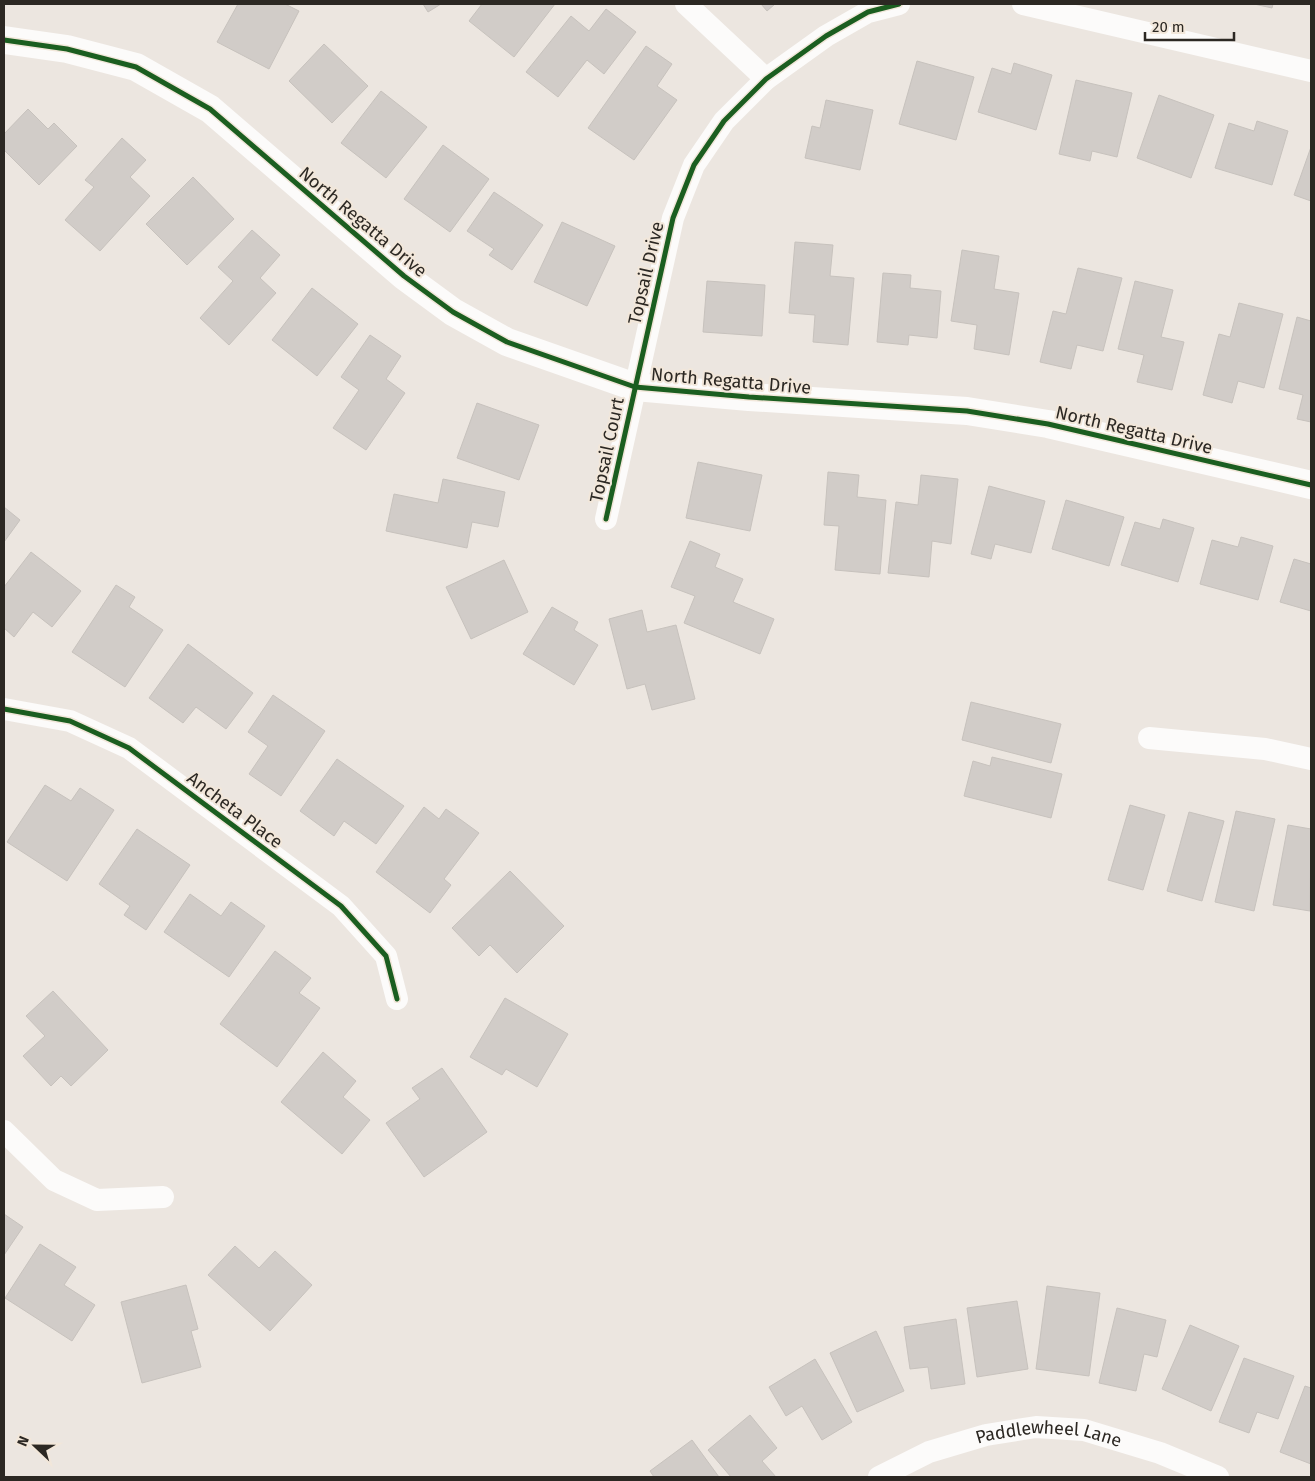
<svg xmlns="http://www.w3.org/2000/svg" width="1315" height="1481" viewBox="0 0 1315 1481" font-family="'Fira Sans',sans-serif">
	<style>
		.building { fill: #d1ccc8; stroke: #c7c2bd }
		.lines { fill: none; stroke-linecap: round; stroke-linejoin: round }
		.street { stroke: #fcfbfa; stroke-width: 22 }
		.secondary { stroke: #fcfbfa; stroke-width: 28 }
		.cycleway-casing { stroke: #f2e7da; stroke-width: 8 }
		.cycleway { stroke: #1b5e20; stroke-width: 5 }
		.labels { text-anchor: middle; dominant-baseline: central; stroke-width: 4; stroke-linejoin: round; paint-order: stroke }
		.street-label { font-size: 18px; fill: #2c2823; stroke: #f2e7da }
	</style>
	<rect width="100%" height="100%" fill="#ece6e0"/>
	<!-- building -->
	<g class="building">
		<path d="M238,4H285L299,11L269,69L217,42Z"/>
		<path d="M423,4H441L428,12Z"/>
		<path d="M482,4H555L514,57L469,21Z"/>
		<path d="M761,4H775L767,11Z"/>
		<path d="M1254,4H1273L1272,8Z"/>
		<path d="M606,9L636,32L604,74L587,60L558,97L526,72L571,16L589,31Z"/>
		<path d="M324,44L368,86L332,123L289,81Z"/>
		<path d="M646,46L672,64L657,86L677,100L634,160L588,128Z"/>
		<path d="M917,61L974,77L956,140L899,124Z"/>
		<path d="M1014,63L1052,75L1036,130L978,112L992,68L1011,74Z"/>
		<path d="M1076,80L1132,93L1117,157L1092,151L1090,161L1059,154Z"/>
		<path d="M381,91L427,127L386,178L341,143Z"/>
		<path d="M1159,95L1214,115L1191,178L1137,158Z"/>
		<path d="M826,100L873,110L860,170L805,158L812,126L820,128Z"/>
		<path d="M28,109L48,129L54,123L77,146L39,185L4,150V134Z"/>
		<path d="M1257,121L1288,131L1272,185L1215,168L1229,123L1254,131Z"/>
		<path d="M122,138L146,160L130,177L150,196L100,251L65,220L94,187L85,180Z"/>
		<path d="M443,145L489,179L450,232L404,199Z"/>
		<path d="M1311,147V201L1294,195Z"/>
		<path d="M193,177L234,219L187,265L146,224Z"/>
		<path d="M494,192L543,225L512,270L489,255L494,249L467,231Z"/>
		<path d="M562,222L615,246L587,306L534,282Z"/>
		<path d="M252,230L280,255L260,278L276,293L229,345L200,318L233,281L218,267Z"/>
		<path d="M795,242L833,245L830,276L854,278L848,345L813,342L815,315L789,313Z"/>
		<path d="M962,250L999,256L994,289L1019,293L1009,355L974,349L977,325L951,321Z"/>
		<path d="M1078,268L1122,278L1103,351L1077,345L1071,369L1040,362L1053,311L1066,314Z"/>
		<path d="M883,273L911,275L910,288L941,291L937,338L909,335L908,345L877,342Z"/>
		<path d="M707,281L765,285L762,336L703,332Z"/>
		<path d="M1135,281L1173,290L1161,337L1184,342L1172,390L1137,382L1144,355L1118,349Z"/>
		<path d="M312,288L358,324L317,376L272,340Z"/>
		<path d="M1239,303L1283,314L1264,388L1238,381L1232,403L1203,395L1219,334L1230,337Z"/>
		<path d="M1297,317L1311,321V422L1297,419L1303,395L1279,389Z"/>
		<path d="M370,335L401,356L386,379L405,393L366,450L333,428L359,390L341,377Z"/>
		<path d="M477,403L539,425L519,480L457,458Z"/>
		<path d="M698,462L762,475L750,531L686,518Z"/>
		<path d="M828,472L859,475L857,497L886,500L880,574L835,570L839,526L824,525Z"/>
		<path d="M921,475L958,479L951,544L932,541L929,577L888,573L896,502L918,505Z"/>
		<path d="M443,479L505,492L498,527L472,522L467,548L386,531L394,494L438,503Z"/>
		<path d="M989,486L1045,501L1031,553L995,544L991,559L971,554Z"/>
		<path d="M1066,500L1124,517L1109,566L1052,549Z"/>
		<path d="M4,507L20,520L4,542Z"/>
		<path d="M1163,519L1194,528L1178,582L1121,565L1135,522L1160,529Z"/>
		<path d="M1241,537L1273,546L1258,600L1200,584L1212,540L1238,547Z"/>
		<path d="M690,541L720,554L715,567L743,579L733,602L774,619L760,654L684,623L695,596L671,587Z"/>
		<path d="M31,552L81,591L52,627L33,612L14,637L4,628V587Z"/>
		<path d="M1294,559L1311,564V611L1280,602Z"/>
		<path d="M504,560L528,612L471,639L446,587Z"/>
		<path d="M116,585L135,597L129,607L163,630L125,687L72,652Z"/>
		<path d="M552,607L578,622L574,630L598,645L574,685L523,654Z"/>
		<path d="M642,610L647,632L676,625L695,699L652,710L645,684L627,689L609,619Z"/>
		<path d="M188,644L253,693L226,729L196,707L183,723L149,698Z"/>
		<path d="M273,695L325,731L281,796L249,774L268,746L248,732Z"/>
		<path d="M971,702L1061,724L1051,763L962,740Z"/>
		<path d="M992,757L1062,774L1051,818L964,796L973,761L990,766Z"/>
		<path d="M337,759L404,806L376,844L344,821L334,836L300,811Z"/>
		<path d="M45,785L71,801L80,788L114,810L67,881L7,842Z"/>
		<path d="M1130,805L1165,815L1143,890L1108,880Z"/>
		<path d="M424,807L439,819L446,809L479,833L444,879L451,885L430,913L376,872Z"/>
		<path d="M1236,811L1275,819L1254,911L1215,902Z"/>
		<path d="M1189,812L1224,821L1202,901L1167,891Z"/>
		<path d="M1288,825L1311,829L1310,911L1273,905Z"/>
		<path d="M137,829L190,865L146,930L124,915L130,906L99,884Z"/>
		<path d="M510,871L564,926L517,973L490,945L479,956L452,928Z"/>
		<path d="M190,894L221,916L231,902L265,926L229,977L164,932Z"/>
		<path d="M275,951L311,978L299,993L320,1008L277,1067L220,1024Z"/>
		<path d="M53,991L108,1050L71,1086L61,1076L51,1086L23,1056L45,1036L26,1016Z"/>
		<path d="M505,998L568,1034L537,1087L506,1069L502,1075L470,1057Z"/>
		<path d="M323,1052L356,1081L343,1097L370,1120L342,1154L281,1102Z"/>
		<path d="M442,1068L487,1132L424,1177L386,1123L420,1099L412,1088Z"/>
		<path d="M4,1214L23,1227L4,1255Z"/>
		<path d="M40,1244L76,1267L64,1285L95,1305L72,1341L5,1298Z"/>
		<path d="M235,1246L259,1268L275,1251L312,1285L270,1331L208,1275Z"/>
		<path d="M186,1285L198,1329L191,1331L201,1367L142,1383L121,1302Z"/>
		<path d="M1047,1286L1100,1293L1089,1376L1036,1369Z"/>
		<path d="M1017,1301L1028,1369L977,1377L967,1308Z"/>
		<path d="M1117,1308L1166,1320L1157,1357L1144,1354L1136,1391L1099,1383Z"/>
		<path d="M956,1319L965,1384L931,1389L928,1367L910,1369L904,1327Z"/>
		<path d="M1190,1325L1239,1346L1211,1411L1162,1389Z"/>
		<path d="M876,1331L904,1391L857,1412L830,1353Z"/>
		<path d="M1244,1358L1294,1376L1278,1419L1257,1412L1249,1433L1219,1422Z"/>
		<path d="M815,1359L852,1422L822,1440L802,1406L786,1416L769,1387Z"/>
		<path d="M1305,1386L1311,1388V1464L1280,1452Z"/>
		<path d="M750,1415L777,1448L762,1461L776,1477H731L708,1450Z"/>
		<path d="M692,1440L719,1477H654L650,1471Z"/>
	</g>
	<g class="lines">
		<!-- street -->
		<g class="street">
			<path d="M686,4L766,79"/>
			<path d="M1023,4L1311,71"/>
			<path d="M606,519L673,218L694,165L724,121L766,79L826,36L868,12L899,4"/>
			<path d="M4,709L70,721L129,748L341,906L386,956L397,999"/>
			<path d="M1149,738L1265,749L1311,759"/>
			<path d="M4,1131L54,1180L97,1200L163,1197"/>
			<path id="s1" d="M879,1477L929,1452L986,1435L1036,1427L1084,1430L1160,1453L1218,1477"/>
		</g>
		<!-- secondary -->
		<path class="secondary" d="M4,40L67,49L136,67L210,109L404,276L453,312L507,342L635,387L749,397L967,411L1048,424L1311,485"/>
		<defs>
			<g id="cycleway">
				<path d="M4,40L67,49L136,67L210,109L404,276L453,312L507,342L635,387L749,397L967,411L1048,424L1311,485"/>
				<path d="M606,519L673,218L694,165L724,121L766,79L826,36L868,12L899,4"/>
				<path d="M4,709L70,721L129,748L341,906L386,956L397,999"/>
			</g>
		</defs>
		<!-- cycleway casing -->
		<use href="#cycleway" class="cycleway-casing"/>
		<!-- cycleway -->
		<use href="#cycleway" class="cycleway"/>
	</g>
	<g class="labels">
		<!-- street labels -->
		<g class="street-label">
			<text transform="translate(363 222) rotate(40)">North Regatta Drive</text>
			<text transform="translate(646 273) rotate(-77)">Topsail Drive</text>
			<text transform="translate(731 381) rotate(5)">North Regatta Drive</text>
			<text transform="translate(1134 430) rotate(13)">North Regatta Drive</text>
			<text transform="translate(607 450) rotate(-78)">Topsail Court</text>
			<text transform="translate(235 810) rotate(37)">Ancheta Place</text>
			<text stroke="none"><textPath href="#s1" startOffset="179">Paddlewheel Lane</textPath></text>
		</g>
	</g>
	<!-- border -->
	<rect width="1315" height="1481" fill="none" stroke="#2c2823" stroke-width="10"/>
	<!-- north arrow -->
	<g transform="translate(35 1446) rotate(292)" stroke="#f2e7da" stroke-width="4" paint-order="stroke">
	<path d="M0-4L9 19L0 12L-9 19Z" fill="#2c2823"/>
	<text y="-8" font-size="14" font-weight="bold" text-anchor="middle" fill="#2c2823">N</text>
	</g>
	<!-- scale -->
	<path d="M1145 32v8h89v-8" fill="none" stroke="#2c2823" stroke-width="2.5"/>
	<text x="1152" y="32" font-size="15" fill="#2c2823" stroke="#f2e7da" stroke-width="4" paint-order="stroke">20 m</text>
</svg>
